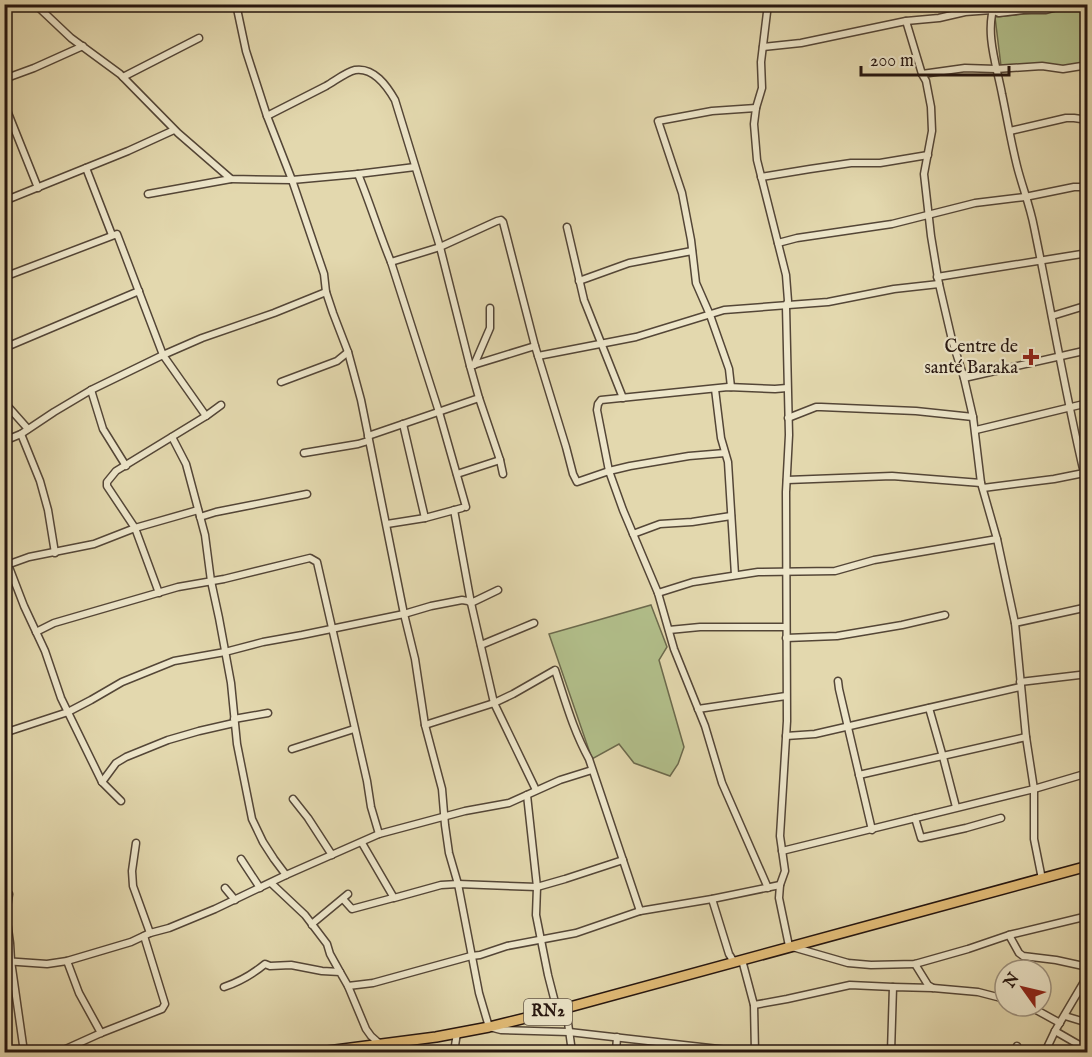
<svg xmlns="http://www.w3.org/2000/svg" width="1092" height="1057" viewBox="0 0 1092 1057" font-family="'IM FELL English',serif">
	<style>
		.green { fill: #b2bf8b; stroke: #6c6a4d; stroke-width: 1.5 }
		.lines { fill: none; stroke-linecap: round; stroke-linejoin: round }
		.minor-casing { stroke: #544637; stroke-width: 9 }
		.highway-casing { stroke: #25150f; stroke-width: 12 }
		.minor { stroke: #ede6ca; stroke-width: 6 }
		.highway { stroke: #e2bc77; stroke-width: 9 }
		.poi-dot { fill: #8f2418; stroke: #ede6ca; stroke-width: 2 }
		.labels { text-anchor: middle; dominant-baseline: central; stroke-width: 4.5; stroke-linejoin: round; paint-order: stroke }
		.shield { fill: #ede6ca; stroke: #615447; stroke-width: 1.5 }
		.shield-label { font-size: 16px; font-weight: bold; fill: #25150f }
		.poi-label { font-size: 18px; fill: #25150f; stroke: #ede6ca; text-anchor: end }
	</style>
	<rect width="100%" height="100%" fill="#e3d8ae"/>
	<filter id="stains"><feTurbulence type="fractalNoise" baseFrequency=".00333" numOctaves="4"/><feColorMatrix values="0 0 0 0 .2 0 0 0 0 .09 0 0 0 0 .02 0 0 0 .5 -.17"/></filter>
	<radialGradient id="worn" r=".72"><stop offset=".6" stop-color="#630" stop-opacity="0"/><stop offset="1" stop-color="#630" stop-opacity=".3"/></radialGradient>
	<!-- green -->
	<g class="green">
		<path d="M1077,5H1087V62L1062,67L1039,64L1001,66L995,17L1064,10Z"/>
		<path d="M651,605L667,647L659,660L684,747L678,764L670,776L634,763L619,744L592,759L549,634Z"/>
		<path d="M1087,803V845L1082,846L1085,810Z"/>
	</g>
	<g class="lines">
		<defs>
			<g id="minor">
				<path d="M35,4L71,38L120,74L178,133L231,179L292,180L358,174C370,203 379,233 391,262L440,247L497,221L501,220L503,222L535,346L566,447L573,474L577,482L609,471L630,466L689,456L725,453"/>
				<path d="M236,4L246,51L267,116L292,180L324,274L326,292L333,313L348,352L361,400L404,614L415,659L425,725L442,789L445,825L449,853L458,884L479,993L489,1027L501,1030L569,1032L745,1052"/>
				<path d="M768,4L761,62L762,88L756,108L754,124L757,160L786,275L788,301L786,306L789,435L786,492L787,721L780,836L785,871L780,885L779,898L789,946L848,963L871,965L915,964L968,949L1009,935L1088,916"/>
				<path d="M906,21L922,74L926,81L931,107L932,131L924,174L931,236L939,284L952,340L964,378L973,417L981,483L997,539L1015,623L1026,737L1034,789V839L1042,879"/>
				<path d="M763,47L801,43L906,21L939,18L965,12L992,10L999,13L1023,10H1046L1069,4"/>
				<path d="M922,74L965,68L996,69L1042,66L1063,69L1088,65"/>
				<path d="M123,77L199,38"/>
				<path d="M4,79L34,68L83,46"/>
				<path d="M4,103L38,188"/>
				<path d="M267,116C287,106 306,96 326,86C335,81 346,72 355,70C374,67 387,86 395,100L440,247L470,366"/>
				<path d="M1010,131L1066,118H1074L1088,120"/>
				<path d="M86,168L112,235"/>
				<path d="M358,174L415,167"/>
				<path d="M761,177L810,169L851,163H880L928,155"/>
				<path d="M148,194L231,179"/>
				<path d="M4,201L128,151L174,130"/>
				<path d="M567,227L584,300L623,398"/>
				<path d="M778,243L797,238L892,224L975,203L1025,197L1074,187H1088"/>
				<path d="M391,262L439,412L466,507"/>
				<path d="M4,277L117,234L163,355L206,416"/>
				<path d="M937,277L1088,253"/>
				<path d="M579,281L629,263L692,251"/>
				<path d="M1052,316L1088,305"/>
				<path d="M4,348L139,291"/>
				<path d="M538,356L636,337L724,310L828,302L894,289L939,284"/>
				<path d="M474,365L490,328V308"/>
				<path d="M964,378L1088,350"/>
				<path d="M281,382L337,361L348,352"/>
				<path d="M731,387L729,369L710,315L696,283L691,240L682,193L658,121L712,111L756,108"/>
				<path d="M715,389L721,438L728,462L735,575"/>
				<path d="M91,390L103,429L126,466"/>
				<path d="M479,398L500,460L503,474"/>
				<path d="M4,402L28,429"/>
				<path d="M788,418L816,407H821L916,411L973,417"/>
				<path d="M403,424L425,518"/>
				<path d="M976,430L1088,403"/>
				<path d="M21,434L40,481L48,510L55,553"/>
				<path d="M368,436L479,398L470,366L535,346"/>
				<path d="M172,437L186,464L205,535L211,581L219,618L231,683L237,744L252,819L263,842L274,859L286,875"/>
				<path d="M4,441L21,434L54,412L91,390L163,355L202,338L274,313L326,292"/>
				<path d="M304,453L358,444L368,441"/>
				<path d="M1087,473H1084L1088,491"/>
				<path d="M457,474L500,460"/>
				<path d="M787,480L892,476L981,483"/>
				<path d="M983,488L1054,479L1084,473C1065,392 1051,309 1034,227C1030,206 1022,186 1017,166C1011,142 1007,118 1002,94C997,67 984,31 995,4"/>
				<path d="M454,510L471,603L498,590"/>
				<path d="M200,517L216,512L307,494"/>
				<path d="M387,524L425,518L462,508"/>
				<path d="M633,534L660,524L692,522L731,516"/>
				<path d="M4,554L24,606L45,651L61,698L102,782L121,801"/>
				<path d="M4,566L29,557L94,544L135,528L198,510"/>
				<path d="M159,593L135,528L107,486V482L116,471L206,416L221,405"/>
				<path d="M658,593L693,582L758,572L835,571L874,560L997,539"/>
				<path d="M1015,623L1088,607"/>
				<path d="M669,630L700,627H786"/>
				<path d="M36,632L54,623L178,587L224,579L310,558L317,562L367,781L371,807L379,834"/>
				<path d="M786,638L837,636L902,625L945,615"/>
				<path d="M481,645L534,623"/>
				<path d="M838,681L839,689L872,830"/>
				<path d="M1020,682L1088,674"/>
				<path d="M929,708L943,757L956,807"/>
				<path d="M698,709L786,696"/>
				<path d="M234,719L268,713"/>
				<path d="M425,725L494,703L536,790"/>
				<path d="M4,733L68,712L91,700L122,682L174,661L225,652L263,642L302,635L404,614L431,606L462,600L468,601L471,603L494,703L513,694L555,670C565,700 573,730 589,759L640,911L712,899L780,885"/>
				<path d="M786,736L815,734L1020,687"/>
				<path d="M292,749L354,729"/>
				<path d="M859,775L1026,737"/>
				<path d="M102,782L116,763L126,757L168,740L199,731L234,723"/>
				<path d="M527,795L537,887L536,915L548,975L557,1010"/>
				<path d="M293,799L308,818L332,855"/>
				<path d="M915,818L921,838L966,828L1001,818"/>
				<path d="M136,843L132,871L133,886L150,933"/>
				<path d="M362,843L394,898L441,885L458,884L537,887L565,879L623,860"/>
				<path d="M782,851L1034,789L1088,773"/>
				<path d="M241,859L260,888"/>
				<path d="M271,883L305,915L327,944L330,954L340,972"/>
				<path d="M225,888L235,900"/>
				<path d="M768,888L722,783L705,726L674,649L658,593L623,510L609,471L597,410L598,404L601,400L728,387L775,389L787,388"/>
				<path d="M4,889L9,894L6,914L10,943L11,961L24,1052"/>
				<path d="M343,899L352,909L393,898"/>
				<path d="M712,899L729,954L734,962"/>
				<path d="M312,925L313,923L348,894"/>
				<path d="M1009,935L1019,953L1023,956L1056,960L1088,967"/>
				<path d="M742,960L754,1005L755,1052"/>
				<path d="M4,961L47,964L67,961L131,942L150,933L169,928L215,909L286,875L379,834L465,811L509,803L560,780L592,770"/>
				<path d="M67,961L79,993L101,1033"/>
				<path d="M915,964L928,985L933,988"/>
				<path d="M348,986L373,983L471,956L480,955L507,946L576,933L640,911"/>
				<path d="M224,987C239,982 254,973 265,964L270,966L291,965L322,971L340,972L348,986L366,1029L371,1036L380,1044V1052"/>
				<path d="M754,1005L787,999L850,985L893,987"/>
				<path d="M1029,1006L1060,1023"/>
				<path d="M566,1008L572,1052"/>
				<path d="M1065,1016L1088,1023"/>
				<path d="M1055,1031L1088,1050"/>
				<path d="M59,1052L101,1033L162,1009L165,1004L144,936"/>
				<path d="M454,1052L457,1033"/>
				<path d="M616,1052L617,1037"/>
				<path d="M891,1052L893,987L933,988L978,992L1005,999"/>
				<path d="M1014,1052L1017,1046"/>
				<path d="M1045,1052L1055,1031L1088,975"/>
			</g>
			<path id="highway" d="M320,1052L436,1037L489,1027L566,1008L1088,866"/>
		</defs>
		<!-- minor casing -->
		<use href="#minor" class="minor-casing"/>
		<!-- highway casing -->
		<use href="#highway" class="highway-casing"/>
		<!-- minor -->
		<use href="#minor" class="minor"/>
		<!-- highway -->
		<use href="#highway" class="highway"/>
	</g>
	<!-- markers -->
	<path class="poi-dot" d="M1028 348h6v6h6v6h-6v6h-6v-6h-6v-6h6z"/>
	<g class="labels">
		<!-- shield labels -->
		<rect class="shield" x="524" y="999" width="48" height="26" rx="4.5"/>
		<g class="shield-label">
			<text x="548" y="1012">RN2</text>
		</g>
		<!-- poi labels -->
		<g class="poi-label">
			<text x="1018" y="347">Centre de<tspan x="1018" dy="21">santé Baraka</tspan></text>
		</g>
	</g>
	<!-- margin -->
	<rect width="1092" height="1057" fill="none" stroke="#e3d8ae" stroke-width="24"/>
	<rect x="6" y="6" width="1080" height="1045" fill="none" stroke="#25150f" stroke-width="3"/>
	<rect x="12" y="12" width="1068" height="1033" fill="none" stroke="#25150f" stroke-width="1.5"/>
	<!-- north arrow -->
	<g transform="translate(1023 988) rotate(304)"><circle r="28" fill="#ede6ca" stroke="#9d927f" stroke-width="1.5"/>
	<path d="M0-4.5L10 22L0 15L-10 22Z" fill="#8f2418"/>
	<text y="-9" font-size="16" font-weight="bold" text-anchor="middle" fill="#25150f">N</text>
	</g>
	<!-- scale -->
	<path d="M861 66v9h148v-9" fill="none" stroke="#25150f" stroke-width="3"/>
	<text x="870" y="66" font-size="18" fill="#25150f" stroke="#ede6ca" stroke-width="4.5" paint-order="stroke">200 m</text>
	<rect width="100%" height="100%" filter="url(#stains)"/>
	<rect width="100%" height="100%" fill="url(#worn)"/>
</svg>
